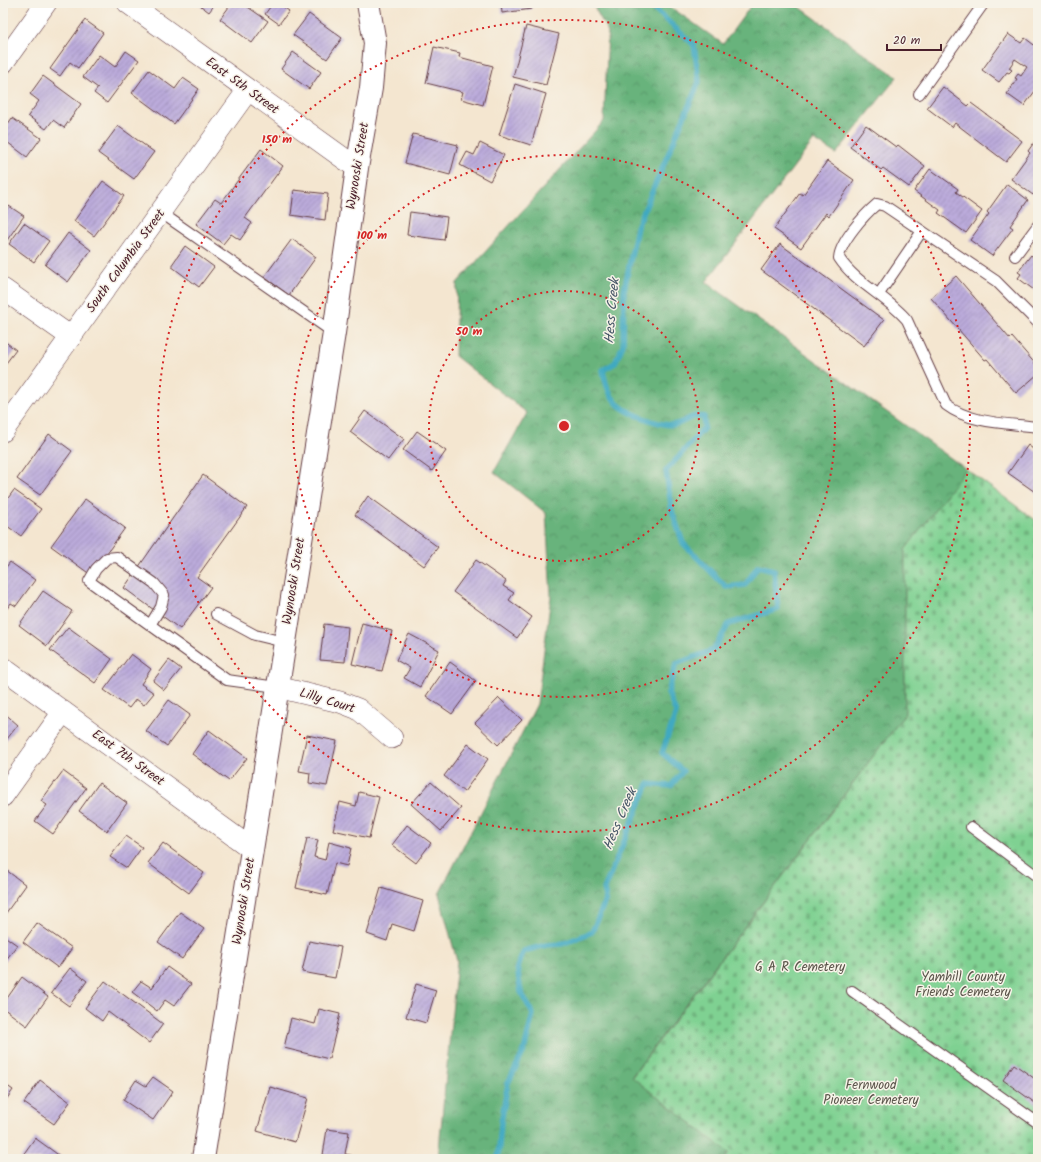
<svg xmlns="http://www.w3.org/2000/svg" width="1041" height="1162" viewBox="0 0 1041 1162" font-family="Kalam,sans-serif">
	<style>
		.forest { fill: url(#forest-crowns); stroke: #586954 }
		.cemetery { fill: url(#cemetery-stones); stroke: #64785e }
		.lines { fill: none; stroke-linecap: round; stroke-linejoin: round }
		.stream { stroke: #41a9c1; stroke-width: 5.5 }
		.building { fill: url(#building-hatch) }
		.lane-casing { stroke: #643d44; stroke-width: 12 }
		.street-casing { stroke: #643d44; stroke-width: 22 }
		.secondary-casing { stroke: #643d44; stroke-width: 24 }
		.lane { stroke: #fff; stroke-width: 10 }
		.street { stroke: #fff; stroke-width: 21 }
		.secondary { stroke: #fff; stroke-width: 22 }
		.ring { fill: none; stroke: #d62828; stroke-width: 2; stroke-dasharray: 2 4 }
		.labels { text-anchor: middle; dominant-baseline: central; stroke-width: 3; stroke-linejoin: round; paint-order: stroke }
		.street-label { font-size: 13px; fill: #4a1f2b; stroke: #f7f3e8 }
		.park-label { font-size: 13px; fill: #5a544a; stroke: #f7f3e8 }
		.water-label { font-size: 14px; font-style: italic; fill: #465667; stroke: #f7f3e8 }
		.centre { fill: #d62828; stroke: #f7f3e8; stroke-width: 2 }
		.ring-label { font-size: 12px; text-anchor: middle; font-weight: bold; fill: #d62828; stroke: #f7f3e8; stroke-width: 3; stroke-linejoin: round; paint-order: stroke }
	</style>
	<defs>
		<pattern id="forest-crowns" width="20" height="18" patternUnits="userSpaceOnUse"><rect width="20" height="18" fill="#67b37c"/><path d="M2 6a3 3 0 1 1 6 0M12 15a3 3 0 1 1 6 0" fill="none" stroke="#579166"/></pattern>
		<pattern id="cemetery-stones" width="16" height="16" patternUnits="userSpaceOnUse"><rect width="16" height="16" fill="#7fd192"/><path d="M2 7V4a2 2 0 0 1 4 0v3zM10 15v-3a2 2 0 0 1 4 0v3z" fill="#6fb37e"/></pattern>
		<pattern id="building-hatch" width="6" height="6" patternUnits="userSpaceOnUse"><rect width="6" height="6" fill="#bbabdb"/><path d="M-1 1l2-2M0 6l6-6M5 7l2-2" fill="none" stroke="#9a8bb2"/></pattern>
	</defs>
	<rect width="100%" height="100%" fill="#f7f3e8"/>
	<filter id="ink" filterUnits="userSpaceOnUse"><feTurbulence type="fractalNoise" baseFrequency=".025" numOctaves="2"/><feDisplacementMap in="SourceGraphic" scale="8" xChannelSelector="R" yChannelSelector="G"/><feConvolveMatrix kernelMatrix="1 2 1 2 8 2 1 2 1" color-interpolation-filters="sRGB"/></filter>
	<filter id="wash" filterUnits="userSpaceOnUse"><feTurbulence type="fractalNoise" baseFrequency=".012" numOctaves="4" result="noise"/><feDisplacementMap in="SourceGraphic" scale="16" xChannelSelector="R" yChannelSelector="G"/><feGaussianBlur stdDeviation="0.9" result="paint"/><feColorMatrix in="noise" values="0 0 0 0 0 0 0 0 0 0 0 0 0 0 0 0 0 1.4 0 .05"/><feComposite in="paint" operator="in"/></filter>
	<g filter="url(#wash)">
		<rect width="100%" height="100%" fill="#f4e6d0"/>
		<!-- forest -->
		<path class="forest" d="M592,3H665L723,44L753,3H794L897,77L836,154L814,140L706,282L966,469L905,550V714L632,1076L729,1153L725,1159H438L457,961L439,894L537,704L551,596L546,513L494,472L527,413L455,356L457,283L604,121L608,32Z"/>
		<!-- cemetery -->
		<path class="cemetery" d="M966,469L1038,522V1159H725L729,1153L632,1077L905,714V550Z"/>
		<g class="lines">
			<!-- stream -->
			<path class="stream" d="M498,1159L501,1123L508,1083L524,1051L533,1014L521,992L517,967L524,951L546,945L562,944L592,932L606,899L604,889L648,784L671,786L683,771L662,753L676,713L668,693L676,664L713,650L729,624L778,609L774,570L758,566L745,585L726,587L683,543L672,511L666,471L704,428V417C691,413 684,424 672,425C659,425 630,414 620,406C610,398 605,382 603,370L615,363L623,345L624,291L637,227L699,82L694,45L648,3"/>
		</g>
		<g id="blocks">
			<!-- building -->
			<g class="building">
				<path d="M197,3H216L209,12Z"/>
				<path d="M232,3H242L268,21L252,43L220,19Z"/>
				<path d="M273,3H278L289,11L279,24L265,14Z"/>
				<path d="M501,3H532V9L502,13Z"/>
				<path d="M309,14L342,38L327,59L293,35Z"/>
				<path d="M85,20L103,33L78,68L70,62L60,76L50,69Z"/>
				<path d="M526,26L559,34L546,85L513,77Z"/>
				<path d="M1008,34L1021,43L1025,38L1038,48V87L1024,106L1007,94L1017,79L1015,78L1018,74L1021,76L1027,67L1015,59L1009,68L1012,70L1009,73L1007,72L999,82L982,70Z"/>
				<path d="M434,47L460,53L459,57L493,66L483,105L461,99L463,92L426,83Z"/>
				<path d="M126,51L139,60L107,103L94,93L98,88L83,77L99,55L115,67Z"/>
				<path d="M293,52L321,72L309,89L281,69Z"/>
				<path d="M149,70L175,89L183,78L199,89L174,124L132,93Z"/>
				<path d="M43,76L81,104L64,128L53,120L46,129L28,116L39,101L30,94Z"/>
				<path d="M515,84L546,94L531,145L499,135Z"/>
				<path d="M943,87L968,106L971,103L1022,141L1006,162L955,123L952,127L927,108Z"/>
				<path d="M12,118L41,138L27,157L3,139V131Z"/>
				<path d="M866,125L896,147L898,145L925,166L909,187L883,168L881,170L850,147Z"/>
				<path d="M118,126L154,152L134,179L98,153Z"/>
				<path d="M413,134L458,145L450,175L405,163Z"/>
				<path d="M1038,137V188L1033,195L1011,179L1030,153L1028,151Z"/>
				<path d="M480,143L504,155L490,181L460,165L467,152L474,155Z"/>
				<path d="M261,149L283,166L245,218L252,223L240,240L231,234L223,244L196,224L215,199L221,203Z"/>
				<path d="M827,161L854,180L829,216L826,213L801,248L774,229L800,193L803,195Z"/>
				<path d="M930,169L958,189L956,192L982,211L966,233L938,213L940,210L914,191Z"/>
				<path d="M103,181L124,196L94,236L74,221Z"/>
				<path d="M1007,184L1028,200L1010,226L1013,228L992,256L970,240L989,214L987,212Z"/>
				<path d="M294,190L328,194L325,220L291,215Z"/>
				<path d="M9,206L24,216L5,243L3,241V215Z"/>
				<path d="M410,212L447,217L444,240L407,235Z"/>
				<path d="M24,223L49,241L34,262L9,244Z"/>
				<path d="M68,233L91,250L68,282L45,265Z"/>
				<path d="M292,239L316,257L289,295L264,277Z"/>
				<path d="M780,244L884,320L864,346L761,270Z"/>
				<path d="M185,246L214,267L199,287L171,266Z"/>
				<path d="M1038,252V293L1018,278L1021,274L1018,272L1031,255L1034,258Z"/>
				<path d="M956,276L1010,339L1012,337L1038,367V374L1016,393L987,359L985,360L931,298Z"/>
				<path d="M3,340L16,350L3,367Z"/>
				<path d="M365,411L404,439L388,460L350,432Z"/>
				<path d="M417,431L446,451L432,471L403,450Z"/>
				<path d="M49,434L72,451L40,495L17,479Z"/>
				<path d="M1028,445L1038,453V494L1008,473Z"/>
				<path d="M203,475L247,507L197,577L211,587L180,629L124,588Z"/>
				<path d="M14,490L41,509L21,536L3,523V505Z"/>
				<path d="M368,496L438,547L424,566L355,515Z"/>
				<path d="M85,499L125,528L91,575L51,546Z"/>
				<path d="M476,560L506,581L503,586L514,593L509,600L532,617L517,638L453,592Z"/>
				<path d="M10,562L35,580L16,606L11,603L3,614V571Z"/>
				<path d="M43,591L72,611L47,646L19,625Z"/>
				<path d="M362,623L392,631L382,671L352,664Z"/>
				<path d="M324,624L348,627L345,662L320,660Z"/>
				<path d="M68,627L112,659L95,683L50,650Z"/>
				<path d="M409,634L439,650L420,687L404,678L410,668L396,660Z"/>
				<path d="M131,654L151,669L141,684L154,693L144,705L136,699L129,708L104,690Z"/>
				<path d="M169,660L181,669L164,690L153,681Z"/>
				<path d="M450,662L476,681L452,714L426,696Z"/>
				<path d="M499,698L522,720L498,745L475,723Z"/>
				<path d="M169,700L190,715L167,746L146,731Z"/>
				<path d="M3,712L18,725L3,744Z"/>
				<path d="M209,730L247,758L229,781L192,754Z"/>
				<path d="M307,735L337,741L327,786L309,783L310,773L299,771Z"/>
				<path d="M468,744L488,759L464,792L444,776Z"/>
				<path d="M63,771L86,788L53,834L35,821L47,805L41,801Z"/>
				<path d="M431,782L461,808L441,831L411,804Z"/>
				<path d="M99,783L127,803L107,831L79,811Z"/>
				<path d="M359,792L379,797L369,838L333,830L340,802L356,806Z"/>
				<path d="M407,825L431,843L416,863L392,845Z"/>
				<path d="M126,836L142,847L127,868L110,857Z"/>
				<path d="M307,838L318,840L314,857L325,860L329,842L351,848L347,866L335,863L327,895L296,888Z"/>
				<path d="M163,843L204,873L189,893L148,863Z"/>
				<path d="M6,870L26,885L3,917V874Z"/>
				<path d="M381,888L423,901L414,931L392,924L387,941L367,934Z"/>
				<path d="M180,912L204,929L182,959L158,942Z"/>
				<path d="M37,923L72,948L58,968L23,942Z"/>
				<path d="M3,935L17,945L3,964Z"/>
				<path d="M309,941L341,947L335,978L302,972Z"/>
				<path d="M167,967L191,984L174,1006L165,1000L157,1011L132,992L141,981L152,988Z"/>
				<path d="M70,968L87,981L69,1006L51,993Z"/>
				<path d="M22,977L48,997L27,1026L3,1008V1004Z"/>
				<path d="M105,981L163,1024L149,1043L108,1012L102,1021L85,1008Z"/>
				<path d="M416,984L436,990L426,1023L406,1017Z"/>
				<path d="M319,1009L340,1014L329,1059L284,1048L291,1018L315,1024Z"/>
				<path d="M1014,1064L1038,1081V1105L1003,1080Z"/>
				<path d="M153,1077L173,1091L153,1120L123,1100L136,1080L146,1086Z"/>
				<path d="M40,1080L70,1102L54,1124L24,1103Z"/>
				<path d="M3,1083L13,1090L3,1104Z"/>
				<path d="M270,1087L308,1098L295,1142L257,1131Z"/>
				<path d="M327,1129L349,1132L345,1154L355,1156V1159H331L332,1156L323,1155Z"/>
				<path d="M35,1138L64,1159H20Z"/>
			</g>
		</g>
	</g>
	<g filter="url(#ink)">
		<use href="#blocks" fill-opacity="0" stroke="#643d44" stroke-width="1"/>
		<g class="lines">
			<defs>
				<g id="lane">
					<path d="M919,94L984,3"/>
					<path d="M160,212L334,333"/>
					<path d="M1015,256L1038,225"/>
					<path d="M879,294L922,231"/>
					<path d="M1038,323L996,281L885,206L877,204C864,215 840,242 839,258C856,284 887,296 907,320L946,405C971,424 1007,423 1038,427"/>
					<path d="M216,614L255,635L284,642"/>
					<path d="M150,625L161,607L164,595L154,583L117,557L107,558L96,569L89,581L227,680L277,687"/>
					<path d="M971,827L1038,877"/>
					<path d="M852,991L1038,1123"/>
				</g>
				<g id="street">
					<path d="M128,3L357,168"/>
					<path d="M3,63L46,3"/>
					<path d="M3,289L71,337"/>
					<path d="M3,431L248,90"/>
					<path d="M3,668L252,849"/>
					<path d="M277,687L340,702L358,709L392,738"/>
					<path d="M3,796L63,712"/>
				</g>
				<path id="secondary" d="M203,1159L334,333L357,168L371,88L375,43L368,3"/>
			</defs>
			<!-- lane casing -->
			<use href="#lane" class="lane-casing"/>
			<!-- street casing -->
			<use href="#street" class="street-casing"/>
			<!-- secondary casing -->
			<use href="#secondary" class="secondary-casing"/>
			<!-- lane -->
			<use href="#lane" class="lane"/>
			<!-- street -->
			<use href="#street" class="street"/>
			<!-- secondary -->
			<use href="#secondary" class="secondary"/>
		</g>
	</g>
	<!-- distance rings -->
	<g class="ring">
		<circle cx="564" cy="426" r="135"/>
		<circle cx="564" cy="426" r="271"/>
		<circle cx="564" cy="426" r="406"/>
	</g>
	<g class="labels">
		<!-- street labels -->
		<g class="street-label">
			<text transform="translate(242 86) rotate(36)">East 5th Street</text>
			<text transform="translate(358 166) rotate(-81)">Wynooski Street</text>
			<text transform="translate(126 261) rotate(-54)">South Columbia Street</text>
			<text transform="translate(294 581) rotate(-81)">Wynooski Street</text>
			<text transform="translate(327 701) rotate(17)">Lilly Court</text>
			<text transform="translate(128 758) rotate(36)">East 7th Street</text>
			<text transform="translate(244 901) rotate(-81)">Wynooski Street</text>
		</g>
		<!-- park labels -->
		<g class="park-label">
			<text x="800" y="967">G A R Cemetery</text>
			<text x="963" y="977">Yamhill County<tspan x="963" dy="15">Friends Cemetery</tspan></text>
			<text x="871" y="1085">Fernwood<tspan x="871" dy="15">Pioneer Cemetery</tspan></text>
		</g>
		<!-- water labels -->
		<g class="water-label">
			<text transform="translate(612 311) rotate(-85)">Hess Creek</text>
			<text transform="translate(620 819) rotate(-67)">Hess Creek</text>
		</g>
	</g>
	<circle cx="564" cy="426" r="6" class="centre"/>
	<g class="ring-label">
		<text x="277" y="143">150 m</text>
		<text x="372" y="239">100 m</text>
		<text x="469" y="335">50 m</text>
	</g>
	<!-- margin -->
	<rect width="1041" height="1162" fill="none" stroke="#f7f3e8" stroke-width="16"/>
	<!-- scale -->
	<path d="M887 44v6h54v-6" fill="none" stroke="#4a1f2b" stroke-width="2"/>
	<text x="893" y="44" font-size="12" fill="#4a1f2b" stroke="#f7f3e8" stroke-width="3" paint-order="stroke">20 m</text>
</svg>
